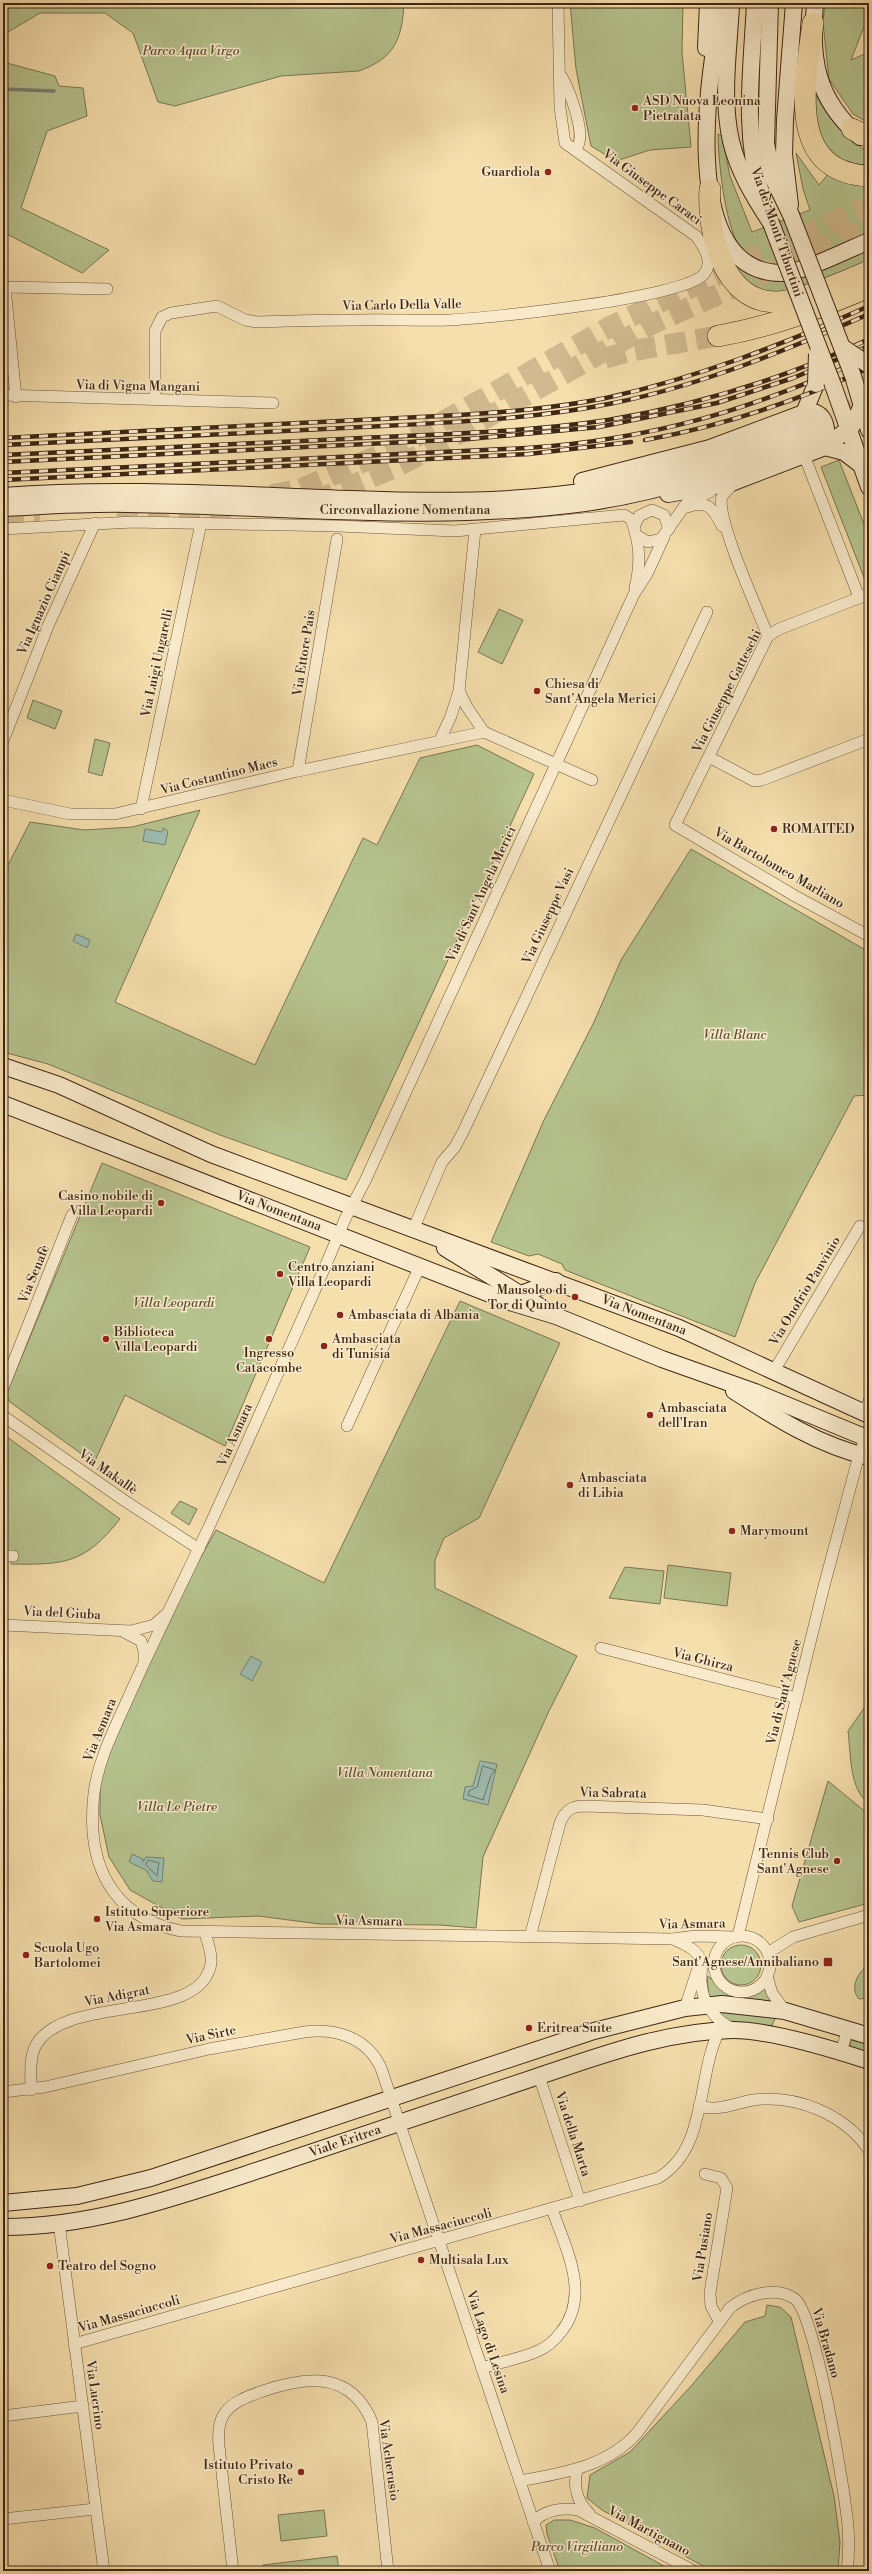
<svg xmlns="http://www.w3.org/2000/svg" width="872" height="2574" viewBox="0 0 872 2574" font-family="'Libre Bodoni',serif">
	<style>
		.green { fill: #b6c38e; stroke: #7b7552 }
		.water { fill: #9dbcb0; stroke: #788072 }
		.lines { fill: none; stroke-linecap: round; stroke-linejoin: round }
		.shore { stroke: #6e7263; stroke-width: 1 }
		.stream { stroke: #788072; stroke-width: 3.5 }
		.secondary-tunnel { stroke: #d1ba8f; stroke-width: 16; stroke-dasharray: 16 8; stroke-linecap: butt }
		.highway-tunnel { stroke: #d1ba8f; stroke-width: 21; stroke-dasharray: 21 10; stroke-linecap: butt }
		.street-casing { stroke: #6d553c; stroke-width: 12 }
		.secondary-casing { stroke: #402716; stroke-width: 18 }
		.highway-casing { stroke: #402716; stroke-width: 22 }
		.street { stroke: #f8eaca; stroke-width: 11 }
		.secondary { stroke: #f8eaca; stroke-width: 16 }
		.highway { stroke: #f5dfad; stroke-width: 21 }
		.rail-casing { stroke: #402716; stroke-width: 4.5 }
		.rail { stroke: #f8eaca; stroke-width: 3; stroke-dasharray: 9; stroke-linecap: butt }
		.secondary-bridge-casing { stroke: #402716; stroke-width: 18; stroke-linecap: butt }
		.secondary-bridge { stroke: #f8eaca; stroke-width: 16 }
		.poi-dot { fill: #8f2418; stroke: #f8eaca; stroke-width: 1.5 }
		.labels { text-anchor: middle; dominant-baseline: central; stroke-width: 3; stroke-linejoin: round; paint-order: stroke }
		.park-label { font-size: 13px; font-style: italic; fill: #5e4e34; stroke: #f8eaca }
		.poi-label { font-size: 13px; fill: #402716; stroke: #f8eaca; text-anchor: start }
		.street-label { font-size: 13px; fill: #402716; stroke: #f8eaca }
	</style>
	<rect width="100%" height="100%" fill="#f5dfad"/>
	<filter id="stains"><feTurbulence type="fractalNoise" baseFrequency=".005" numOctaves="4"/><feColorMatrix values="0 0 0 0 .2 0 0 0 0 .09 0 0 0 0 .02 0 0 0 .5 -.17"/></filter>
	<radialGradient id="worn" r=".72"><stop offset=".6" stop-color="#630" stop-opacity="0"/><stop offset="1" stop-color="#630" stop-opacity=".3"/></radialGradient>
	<!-- green -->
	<g class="green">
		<path d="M3,3H404C402,39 395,58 359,71L281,76L175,106L158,102L133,33L105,13H40L3,35Z"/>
		<path d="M570,3H683L682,52L691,147L650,150L616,161L591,146L576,69Z"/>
		<path d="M825,3H869V14L851,60L869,52V123L853,114L829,79L823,23Z"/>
		<path d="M3,62L55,76L59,86L83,88L87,116L47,131L21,208L109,250L82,273L3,232Z"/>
		<path d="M813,90C829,120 841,134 869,153V167C815,159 819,136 813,90Z"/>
		<path d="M718,134L722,136L730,176L752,232L810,210L803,189L796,153L819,185L830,172L869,184V236C840,247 810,263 779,265C766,266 747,255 739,245C725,225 718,159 718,134Z"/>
		<path d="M869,249V261L782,295H768L740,279L730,259C780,300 818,270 869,249Z"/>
		<path d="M839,460L869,537L868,581L865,580L821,467Z"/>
		<path d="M499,609L523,620L502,664L478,652Z"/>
		<path d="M33,700L62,711L55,729L27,718Z"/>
		<path d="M95,739L110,743L102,776L88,772Z"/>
		<path d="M477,745L534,774L346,1180L220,1135L48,1064L3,1052V875L30,822L84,830L132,827L200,810L115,1002L255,1065L363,838L377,845L420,758Z"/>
		<path d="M691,849L869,952V1095L854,1096L755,1283L735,1337L565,1270L562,1264L538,1254L529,1256L491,1242L544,1120L594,1022L621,960Z"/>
		<path d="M102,1163L310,1247L225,1446L125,1395L94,1463L10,1402L6,1395Z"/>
		<path d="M460,1301L560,1343L479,1518L444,1538L435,1560V1588L577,1656L549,1711L483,1857L476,1928L440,1925L320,1924L258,1916L182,1919L130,1890L109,1857L100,1815V1771L177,1600L216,1530L324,1583Z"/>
		<path d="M3,1434L120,1519C85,1563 66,1565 11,1564V1552L3,1549Z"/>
		<path d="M180,1501L197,1509L189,1525L171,1513Z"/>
		<path d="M668,1565L731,1573L727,1606L664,1598Z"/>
		<path d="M625,1567L664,1571L660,1604L609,1598Z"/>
		<path d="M869,1701V1803C849,1791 851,1752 848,1731Z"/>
		<path d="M828,1781L868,1814L869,1903L799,1922L792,1906Z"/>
		<circle cx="741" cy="1965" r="20"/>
		<path d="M869,1964V1998L859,1999C849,1988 858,1972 869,1964Z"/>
		<path d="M707,1976C712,1978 714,1983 718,1987C731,2002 750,1997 764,1988L772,2005L709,1997Z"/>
		<path d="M718,2010L776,2017L772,2025L774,2030L728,2022L717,2012Z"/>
		<path d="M852,2037L869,2043V2054L849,2048Z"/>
		<path d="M767,2305L780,2307L791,2317L834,2496L840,2542L838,2571H712L602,2510L587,2498L590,2475L630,2452L692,2385L745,2322L765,2316Z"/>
		<path d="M324,2510L327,2536L281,2541L278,2515Z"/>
		<path d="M554,2520H570L595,2528L673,2571H560L547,2534L546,2525Z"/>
		<path d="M337,2556L339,2571H264L263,2565Z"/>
	</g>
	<!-- water -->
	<g class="water">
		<path d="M163,828L168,831L165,845L143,841L145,829L162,832Z"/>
		<path d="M76,934L90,940L87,948L73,941Z"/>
		<path d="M251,1656L262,1662L252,1681L240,1674Z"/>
		<path d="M480,1761L497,1764L488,1805L463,1799L465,1787L473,1786Z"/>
		<path d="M132,1854L143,1859V1862L146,1857L164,1858L162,1882L153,1881L146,1870L129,1862Z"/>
	</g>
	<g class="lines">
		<!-- shore -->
		<g class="shore">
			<path d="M483,1766L495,1770L491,1775L483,1800L468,1795L469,1791L477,1787Z"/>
			<path d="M149,1860L159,1863L157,1876L146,1865Z"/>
		</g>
		<!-- stream -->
		<path class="stream" d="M3,89L54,91"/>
		<!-- secondary-tunnel -->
		<g class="secondary-tunnel">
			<path d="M815,422L869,400"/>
			<path d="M819,433L858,417"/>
		</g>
		<!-- highway-tunnel -->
		<g class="highway-tunnel">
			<path d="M605,358L631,351L718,336"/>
			<path d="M271,495L301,489L398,447L611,326L742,263L869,206"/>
			<path d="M314,501L394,468L444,442L652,324L869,227"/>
			<path d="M117,518L232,513"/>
			<path d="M3,523L40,522"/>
		</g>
		<defs>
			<g id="street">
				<path d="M562,77C569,90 588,137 576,148"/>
				<path d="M3,395L273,403"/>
				<path d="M16,397L5,287L107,289"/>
				<path d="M155,400V331L162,317L171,313L217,306L245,320L257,322C290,321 324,320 357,320C388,319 419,321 450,320C489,318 685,298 704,274C714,262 704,247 696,236L565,143L560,108L558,3"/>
				<path d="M804,455L859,597"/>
				<path d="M735,482L722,496C715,517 758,610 768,636"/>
				<path d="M687,507C708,500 713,508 722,526"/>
				<path d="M634,527L639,516L652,510L664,515L669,529"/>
				<path d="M3,529L133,522L338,526L455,531L624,515L631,519C640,543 641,563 635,588"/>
				<path d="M636,535L648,542L661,539L686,504L711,491"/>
				<path d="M664,537L647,574L634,594L365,1181L345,1219C321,1279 293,1338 267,1398C244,1449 222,1500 198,1550C173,1602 148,1653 125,1705C112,1734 98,1762 94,1793C86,1861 109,1917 181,1931L673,1939L696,1936L735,1937"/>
				<path d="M869,594L779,629L768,636L675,825L795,896L869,936"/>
				<path d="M459,691L467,707L484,732"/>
				<path d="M440,740L451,716L459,691L475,530"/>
				<path d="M3,741L48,626L95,523"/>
				<path d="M709,757L754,781L762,780L869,739"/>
				<path d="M298,771L337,539"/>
				<path d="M3,800L70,814H115L298,771L484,732L592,780"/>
				<path d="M141,809L201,523"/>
				<path d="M413,1230L442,1162L455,1147L463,1132L707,612"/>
				<path d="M774,1371L860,1226"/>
				<path d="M3,1388L72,1215"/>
				<path d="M864,1413L869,1401"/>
				<path d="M3,1416L125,1501L199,1549"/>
				<path d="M347,1426L420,1266"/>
				<path d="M3,1556H13"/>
				<path d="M3,1625L131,1631L154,1625L164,1616"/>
				<path d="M124,1632L141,1641L144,1651V1661"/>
				<path d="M601,1648L797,1698"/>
				<path d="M738,1936L824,1586L859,1455L869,1429"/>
				<circle cx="742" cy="1964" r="28"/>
				<path d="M530,1937L560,1823C565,1811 571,1806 584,1806L703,1810L768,1819"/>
				<path d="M673,1939C684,1944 698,1949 701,1962C702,1968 701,1975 701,1981C702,2002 714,2021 734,2029"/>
				<path d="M768,1953L793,1937L869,1915"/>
				<path d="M767,1976L772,1993L785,2011"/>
				<path d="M685,2008L699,1965"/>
				<path d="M841,2052L848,2029"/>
				<path d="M539,2076L580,2201"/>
				<path d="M31,2090C31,2076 29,2058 36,2045C66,1993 202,2025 211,1963C212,1953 208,1943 205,1933"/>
				<path d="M3,2092L45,2087L209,2049L304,2032C335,2028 367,2037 381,2068L550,2571"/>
				<path d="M699,2106C717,2112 736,2103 753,2100C796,2094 844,2114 869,2150"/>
				<path d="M705,2174L721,2178L727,2188L710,2293L711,2306L719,2321"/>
				<path d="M59,2223L104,2571"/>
				<path d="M74,2344L658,2178C708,2149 696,2078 719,2031"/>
				<path d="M482,2368C500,2362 520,2359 538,2351C547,2347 555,2340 561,2332C591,2295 566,2249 552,2209"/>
				<path d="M3,2416L83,2406"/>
				<path d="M577,2470C573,2486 577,2502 589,2513"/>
				<path d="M520,2481C562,2473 607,2467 637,2433L730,2308C745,2295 777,2285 795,2299C816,2315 845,2492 848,2526C849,2541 849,2556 847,2571"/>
				<path d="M3,2519L95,2509"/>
				<path d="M533,2522C545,2510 563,2507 578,2510L694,2571"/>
				<path d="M233,2571L219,2446C218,2435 218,2423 224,2414C233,2401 249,2396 263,2391C307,2376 351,2371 372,2422L388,2571"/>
			</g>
			<g id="secondary">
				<path d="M723,3C709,65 675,272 781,273C801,274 849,249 869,241"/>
				<path d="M755,3C752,67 742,134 762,196"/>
				<path d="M770,3L766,143L773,178L791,215"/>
				<path d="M815,3C810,59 816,99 860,137"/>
				<path d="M731,5C729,50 721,96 731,141C738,171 754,197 771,223"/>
				<path d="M706,48L708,3"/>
				<path d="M790,205L784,154L785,120L794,3"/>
				<path d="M853,376L869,430"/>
				<path d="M833,385L869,487"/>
				<path d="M804,413L816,384"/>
				<path d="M825,447L844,452L861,465"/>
				<path d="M582,481L710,448L809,411C828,414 828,433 825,447"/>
				<path d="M668,494L731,483L825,447L852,426L869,391"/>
				<path d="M3,496C119,487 235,495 351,499C432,502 514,503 594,490C671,478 745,452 815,422"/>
				<path d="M3,508C45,506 86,503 128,504C280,506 433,523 585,503C665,492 744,464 819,433"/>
				<path d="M3,1066L59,1085L211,1154L679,1328L869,1415"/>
				<path d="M3,1104L513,1303L556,1316L662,1359L755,1392L869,1439"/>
				<path d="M445,1248L541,1307"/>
				<path d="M521,1294L556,1281"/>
				<path d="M734,1391C776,1418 820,1446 869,1457"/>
				<path d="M3,2203L77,2196L151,2178L594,2031L685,2008L722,2004L785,2011L869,2036"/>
				<path d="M3,2227C93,2227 177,2197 262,2169C353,2139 444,2107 536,2077C600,2056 664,2031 733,2030C771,2030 832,2049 869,2061"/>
			</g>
			<g id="highway">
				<path d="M813,23C806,79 784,172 869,176"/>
				<path d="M852,129L869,137"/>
				<path d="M710,189C707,232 723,303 777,302C801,301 846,281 869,271"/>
				<path d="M718,336C775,326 816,309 869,287"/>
			</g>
		</defs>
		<!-- street casing -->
		<use href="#street" class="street-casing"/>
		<!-- secondary casing -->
		<use href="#secondary" class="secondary-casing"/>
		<!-- highway casing -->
		<use href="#highway" class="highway-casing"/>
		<!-- street -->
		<use href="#street" class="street"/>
		<!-- secondary -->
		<use href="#secondary" class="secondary"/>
		<!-- highway -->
		<use href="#highway" class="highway"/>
		<defs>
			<g id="rail">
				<path d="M3,438L440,416C496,413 551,409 606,398C697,378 784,344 869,306"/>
				<path d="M645,440C723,426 797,401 869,368"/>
				<path d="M3,445C117,439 231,433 344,428C434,423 525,421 614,403C702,385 787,350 869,314"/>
				<path d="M3,455C116,450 230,444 343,439C431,434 521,433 608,420C698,405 786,378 869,339"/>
				<path d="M3,462L469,439L599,427L717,403L793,378L869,346"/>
				<path d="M3,473L527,448C657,439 751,409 869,357"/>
				<path d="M3,480L529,454L631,442"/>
			</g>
		</defs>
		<!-- rail casing -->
		<use href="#rail" class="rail-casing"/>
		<!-- rail -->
		<use href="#rail" class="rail"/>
		<defs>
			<g id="secondary-bridge">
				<path d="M791,215L853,376"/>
				<path d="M771,223L833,385"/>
				<path d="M842,347L869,365"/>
				<path d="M816,384L817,354"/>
			</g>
		</defs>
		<!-- secondary-bridge casing -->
		<use href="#secondary-bridge" class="secondary-bridge-casing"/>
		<!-- secondary-bridge -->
		<use href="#secondary-bridge" class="secondary-bridge"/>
	</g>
	<!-- markers -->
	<g class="poi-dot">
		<circle cx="635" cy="108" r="4"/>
		<circle cx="548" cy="172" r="4"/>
		<circle cx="537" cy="691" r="4"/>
		<circle cx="774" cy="829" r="4"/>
		<circle cx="161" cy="1203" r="4"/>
		<circle cx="280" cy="1274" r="4"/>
		<circle cx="575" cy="1297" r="4"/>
		<circle cx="340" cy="1315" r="4"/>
		<circle cx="106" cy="1339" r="4"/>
		<circle cx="269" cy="1339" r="4"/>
		<circle cx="324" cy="1346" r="4"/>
		<circle cx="650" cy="1415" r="4"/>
		<circle cx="570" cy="1485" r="4"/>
		<circle cx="732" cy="1531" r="4"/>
		<circle cx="837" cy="1861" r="4"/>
		<circle cx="97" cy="1919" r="4"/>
		<circle cx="26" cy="1955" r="4"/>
		<rect x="823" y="1957" width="10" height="10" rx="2"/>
		<circle cx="529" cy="2028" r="4"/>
		<circle cx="421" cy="2260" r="4"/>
		<circle cx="50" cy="2266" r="4"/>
		<circle cx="301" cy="2472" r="4"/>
	</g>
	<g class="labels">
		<!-- park labels -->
		<g class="park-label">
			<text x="191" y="51">Parco Aqua Virgo</text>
			<text x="735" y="1035">Villa Blanc</text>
			<text x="174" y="1303">Villa Leopardi</text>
			<text x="385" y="1773">Villa Nomentana</text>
			<text x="177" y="1807">Villa Le Pietre</text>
			<text x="577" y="2547">Parco Virgiliano</text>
		</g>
		<!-- poi labels -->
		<g class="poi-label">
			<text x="643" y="101">ASD Nuova Leonina<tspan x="643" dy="15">Pietralata</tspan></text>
			<text x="540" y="172" text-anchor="end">Guardiola</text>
			<text x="545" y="684">Chiesa di<tspan x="545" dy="15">Sant'Angela Merici</tspan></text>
			<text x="782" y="829">ROMAITED</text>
			<text x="153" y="1196" text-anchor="end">Casino nobile di<tspan x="153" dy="15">Villa Leopardi</tspan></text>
			<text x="288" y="1267">Centro anziani<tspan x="288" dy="15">Villa Leopardi</tspan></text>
			<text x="567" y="1290" text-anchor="end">Mausoleo di<tspan x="567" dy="15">Tor di Quinto</tspan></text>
			<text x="348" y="1315">Ambasciata di Albania</text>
			<text x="114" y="1332">Biblioteca<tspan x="114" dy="15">Villa Leopardi</tspan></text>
			<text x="332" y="1339">Ambasciata<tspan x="332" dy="15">di Tunisia</tspan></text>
			<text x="269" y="1353" text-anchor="middle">Ingresso<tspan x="269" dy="15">Catacombe</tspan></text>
			<text x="658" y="1408">Ambasciata<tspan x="658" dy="15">dell'Iran</tspan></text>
			<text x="578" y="1478">Ambasciata<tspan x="578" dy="15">di Libia</tspan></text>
			<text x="740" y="1531">Marymount</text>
			<text x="829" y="1854" text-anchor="end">Tennis Club<tspan x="829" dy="15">Sant'Agnese</tspan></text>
			<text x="105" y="1912">Istituto Superiore<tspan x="105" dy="15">Via Asmara</tspan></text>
			<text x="34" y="1948">Scuola Ugo<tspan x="34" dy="15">Bartolomei</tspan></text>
			<text x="819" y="1962" text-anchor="end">Sant'Agnese/Annibaliano</text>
			<text x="537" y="2028">Eritrea Suite</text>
			<text x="429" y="2260">Multisala Lux</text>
			<text x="58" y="2266">Teatro del Sogno</text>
			<text x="293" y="2465" text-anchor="end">Istituto Privato<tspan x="293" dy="15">Cristo Re</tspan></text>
		</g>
		<!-- street labels -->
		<g class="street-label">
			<text transform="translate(652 187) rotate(36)">Via Giuseppe Caraci</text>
			<text transform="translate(777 232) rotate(71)">Via dei Monti Tiburtini</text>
			<text transform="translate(402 305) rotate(-1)">Via Carlo Della Valle</text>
			<text transform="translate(138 386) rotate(1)">Via di Vigna Mangani</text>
			<text x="405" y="510">Circonvallazione Nomentana</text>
			<text transform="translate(44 603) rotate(-66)">Via Ignazio Ciampi</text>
			<text transform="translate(304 653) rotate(-81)">Via Ettore Pais</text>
			<text transform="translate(157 663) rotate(-78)">Via Luigi Ungarelli</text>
			<text transform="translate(727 691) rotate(-63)">Via Giuseppe Gatteschi</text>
			<text transform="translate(219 776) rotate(-14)">Via Costantino Maes</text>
			<text transform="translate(779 868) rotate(30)">Via Bartolomeo Marliano</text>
			<text transform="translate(481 894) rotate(-65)">Via di Sant'Angela Merici</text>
			<text transform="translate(548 916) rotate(-65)">Via Giuseppe Vasi</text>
			<text transform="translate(279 1211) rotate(21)">Via Nomentana</text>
			<text transform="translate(34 1274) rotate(-68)">Via Senafè</text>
			<text transform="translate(805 1291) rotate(-59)">Via Onofrio Panvinio</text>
			<text transform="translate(644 1315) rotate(21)">Via Nomentana</text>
			<text transform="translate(235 1435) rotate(-66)">Via Asmara</text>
			<text transform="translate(108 1472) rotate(35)">Via Makallè</text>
			<text transform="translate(62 1613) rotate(3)">Via del Giuba</text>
			<text transform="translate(703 1660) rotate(14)">Via Ghirza</text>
			<text transform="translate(784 1692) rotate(-76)">Via di Sant'Agnese</text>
			<text transform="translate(100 1730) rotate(-68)">Via Asmara</text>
			<text transform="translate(613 1793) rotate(1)">Via Sabrata</text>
			<text transform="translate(369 1921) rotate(1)">Via Asmara</text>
			<text transform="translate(692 1924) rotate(-1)">Via Asmara</text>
			<text transform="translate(117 1996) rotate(-11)">Via Adigrat</text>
			<text transform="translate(211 2035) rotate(-12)">Via Sirte</text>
			<text transform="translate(573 2134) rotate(72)">Via della Marta</text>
			<text transform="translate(345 2141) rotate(-19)">Viale Eritrea</text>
			<text transform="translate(441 2226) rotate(-15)">Via Massaciuccoli</text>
			<text transform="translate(703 2247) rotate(-81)">Via Pusiano</text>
			<text transform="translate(129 2314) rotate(-16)">Via Massaciuccoli</text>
			<text transform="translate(488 2342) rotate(71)">Via Lago di Lesina</text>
			<text transform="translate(826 2343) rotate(74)">Via Bradano</text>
			<text transform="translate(95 2395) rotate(82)">Via Lucrino</text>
			<text transform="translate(389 2460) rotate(82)">Via Acherusio</text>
			<text transform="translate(649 2531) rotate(28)">Via Martignano</text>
		</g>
	</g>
	<!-- margin -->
	<rect width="872" height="2574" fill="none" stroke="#f5dfad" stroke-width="16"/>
	<rect x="4" y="4" width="864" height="2566" fill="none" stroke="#402716" stroke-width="2"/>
	<rect x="8" y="8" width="856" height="2558" fill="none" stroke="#402716"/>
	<rect width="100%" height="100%" filter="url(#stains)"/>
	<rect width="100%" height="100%" fill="url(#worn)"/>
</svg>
